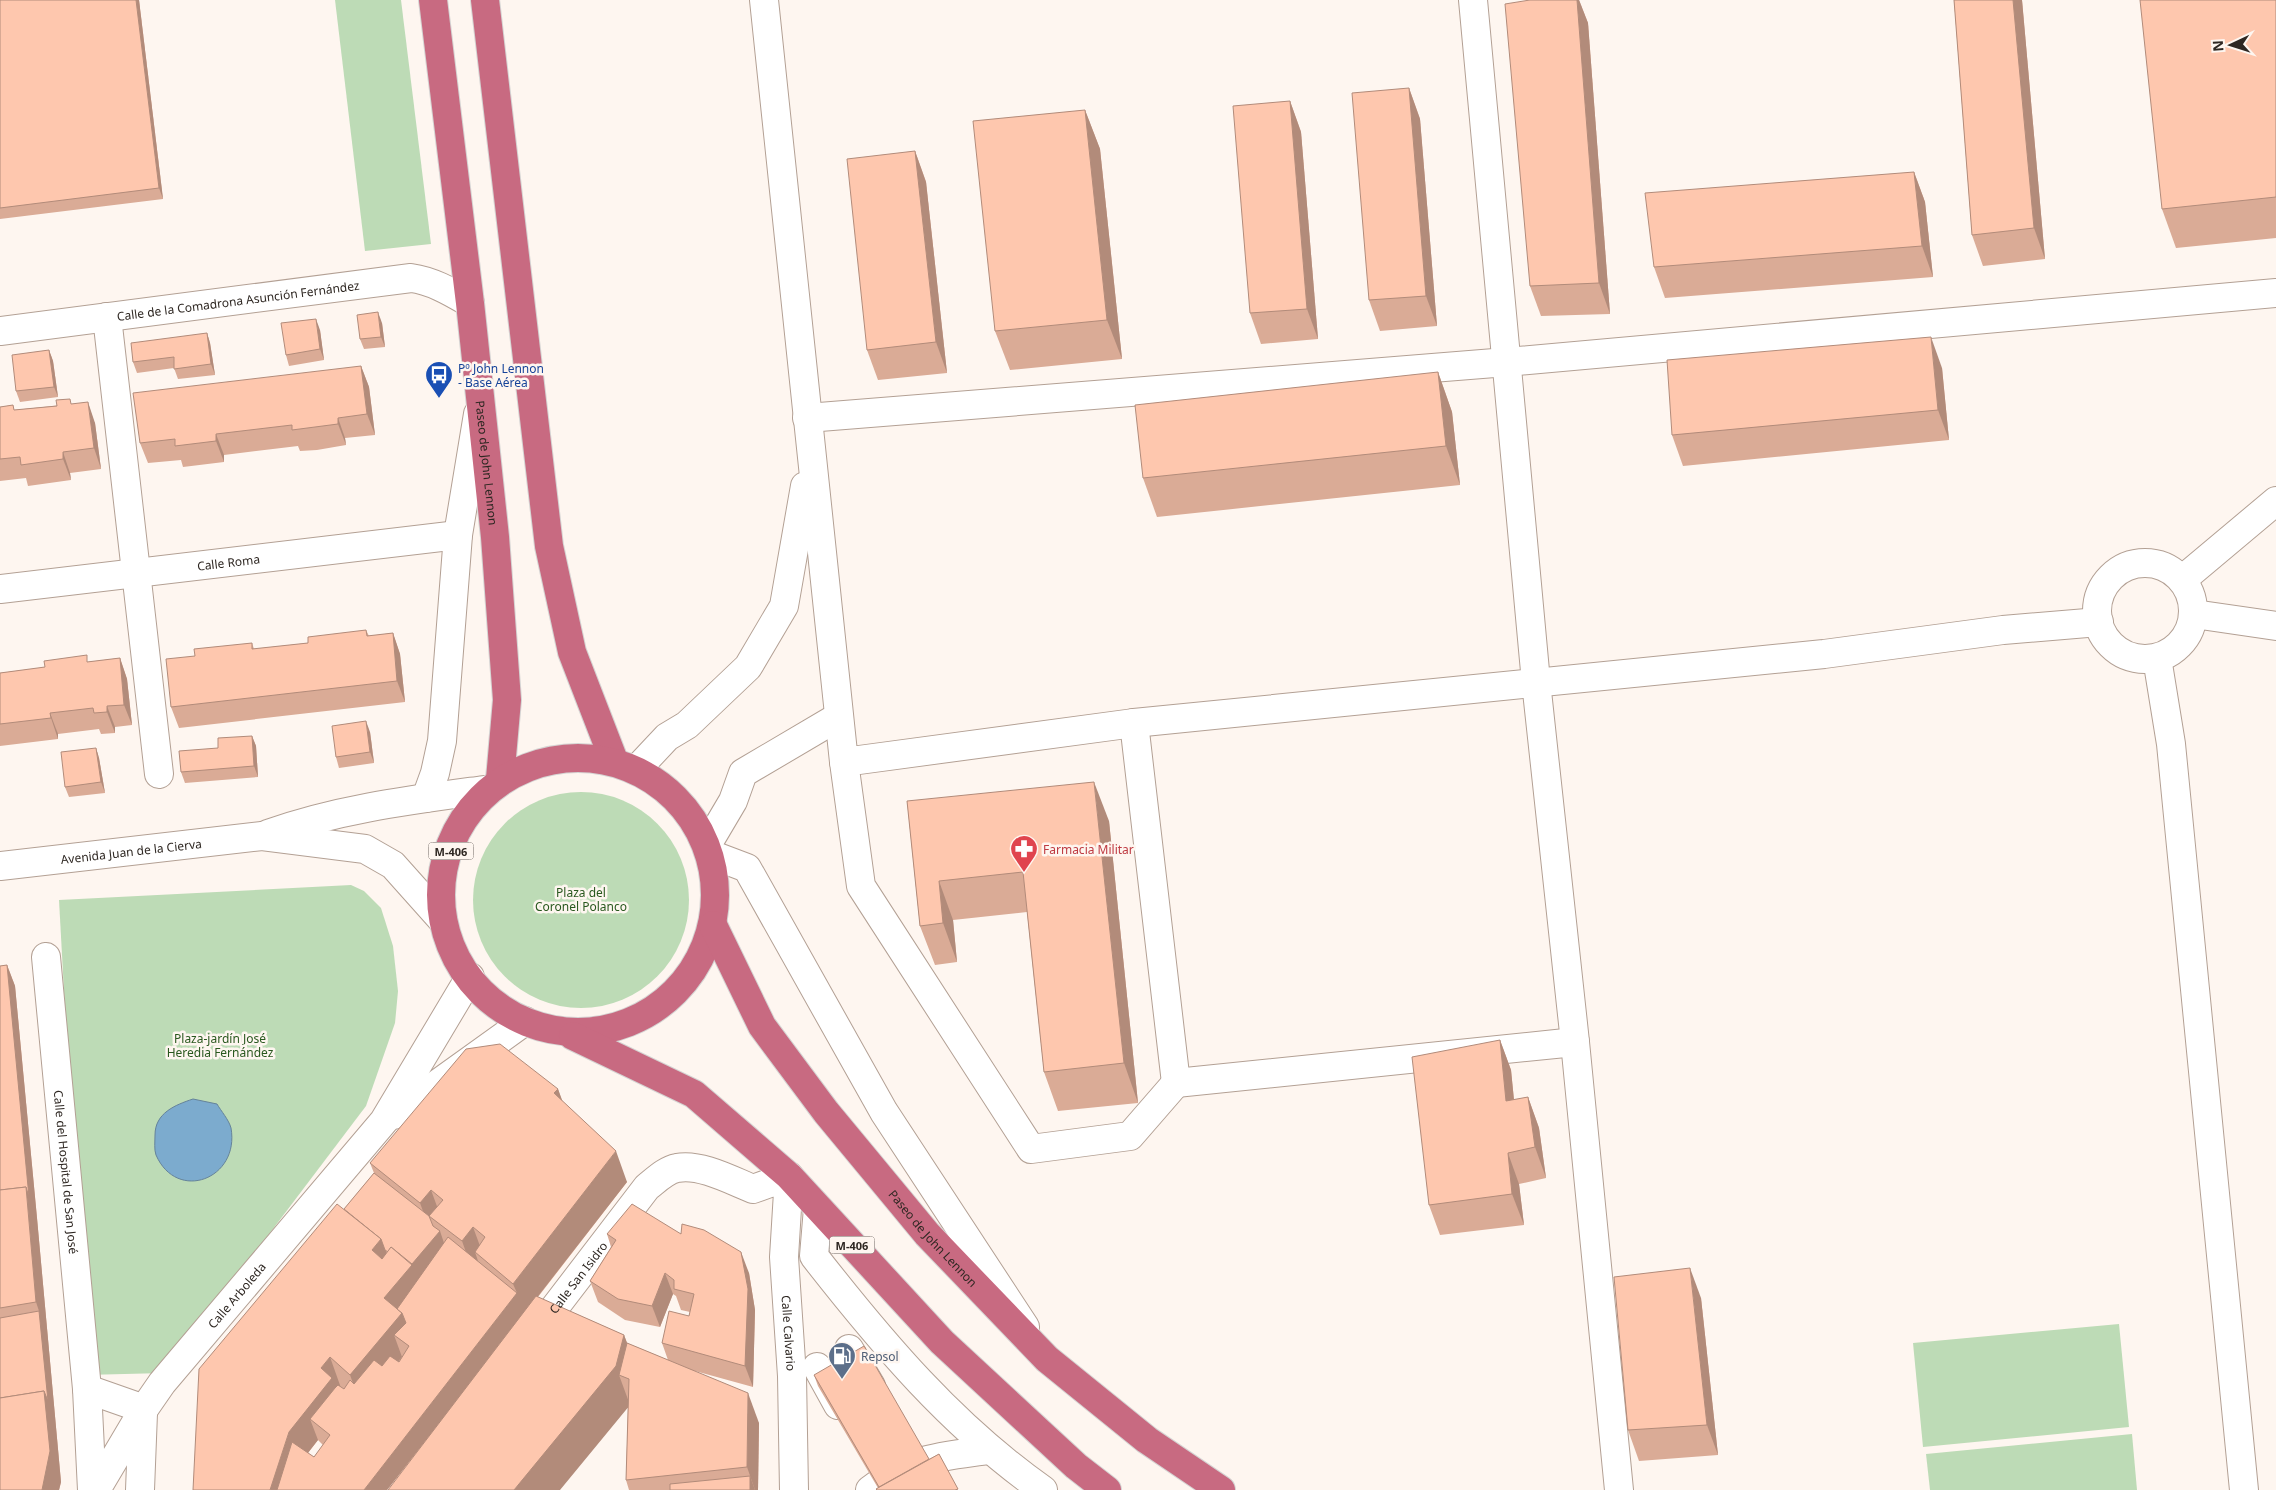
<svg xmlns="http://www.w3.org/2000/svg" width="2276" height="1490" viewBox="0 0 2276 1490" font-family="'Noto Sans',sans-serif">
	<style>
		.green { fill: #bddbb6 }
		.water { fill: #7cabce; stroke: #65839a }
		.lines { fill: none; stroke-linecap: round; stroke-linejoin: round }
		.minor-casing { stroke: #b3a094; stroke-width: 30 }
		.highway-casing { stroke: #d5d4d3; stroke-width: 30 }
		.minor { stroke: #fff; stroke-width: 28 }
		.highway { stroke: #c86a81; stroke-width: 28 }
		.wall { fill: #daab96; fill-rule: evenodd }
		.shaded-wall { fill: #b28b7a }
		.building { fill: #fec7ae; stroke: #b28b7a }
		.labels { text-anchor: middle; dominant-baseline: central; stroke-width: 5; stroke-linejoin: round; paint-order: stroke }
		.shield { fill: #fef6f0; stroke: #6c6560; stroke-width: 1 }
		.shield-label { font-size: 11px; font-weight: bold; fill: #2e2722 }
		.street-label { font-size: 12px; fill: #2e2722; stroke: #fef6f0 }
		.transit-label { font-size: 12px; fill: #164399; stroke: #fef6f0; text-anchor: start }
		.health-label { font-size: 12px; fill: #be3a42; stroke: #fef6f0; text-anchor: start }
		.park-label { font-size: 12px; fill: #29581e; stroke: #fef6f0 }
		.service-label { font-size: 12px; fill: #4e5e75; stroke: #fef6f0; text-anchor: start }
	</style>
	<rect width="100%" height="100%" fill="#fef6f0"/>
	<!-- green -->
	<g class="green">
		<path d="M335,0H401L431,244L365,251Z"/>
		<circle cx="581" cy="900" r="108"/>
		<path d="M351,885L364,891L381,908L393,946L398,991L395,1023L366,1106L164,1373L85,1375L59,900Z"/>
		<path d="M2119,1324L2129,1427L1923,1447L1913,1343Z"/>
		<path d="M2132,1434L2137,1490H1930L1926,1454Z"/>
	</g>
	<!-- water -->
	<path class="water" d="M193,1099L217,1104C221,1111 229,1120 231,1128C240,1179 177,1203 156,1155C154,1150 155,1141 155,1135C155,1113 175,1105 193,1099Z"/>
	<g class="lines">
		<defs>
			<g id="minor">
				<path d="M764,0L844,762L1134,723L1824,654L2003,630L2099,622"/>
				<path d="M1473,0L1536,682L1575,1042L1619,1490"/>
				<path d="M107,317L159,774"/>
				<path id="s1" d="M0,331L411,278C433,281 451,292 470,303"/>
				<path d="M807,418L1507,362L2276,293"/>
				<circle cx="2145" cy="611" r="48"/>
				<path d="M2183,579L2276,501"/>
				<path id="s2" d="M0,589L458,535"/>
				<path d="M2194,614L2276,626"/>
				<path d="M2157,658L2171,744L2244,1490"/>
				<path d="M1134,723L1176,1083L1575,1042"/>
				<path d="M844,762L861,886L1031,1149L1130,1136L1176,1083"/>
				<path d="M636,770L667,737L687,725L748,667L784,606L805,486"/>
				<path d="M426,798L435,773L442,741L458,535L478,414"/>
				<path d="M268,834C338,809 411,800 484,790"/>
				<path d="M707,845L733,801L743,773L838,717"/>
				<path d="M710,854L747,868L884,1112L1025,1327"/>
				<path id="s3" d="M0,866L262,836L365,849L393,865L443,921"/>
				<path id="s4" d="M46,957L87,1389L92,1490"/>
				<path d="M394,1115L525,1021"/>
				<path d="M818,1208L814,1256C882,1343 952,1426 1043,1490"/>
				<path id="s5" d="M533,1336L647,1187C656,1180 666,1170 677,1168C700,1163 733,1181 753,1189L789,1176L784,1257L792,1376L794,1490"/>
				<path d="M849,1349L871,1386"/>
				<path d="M817,1367L838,1405"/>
				<path d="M87,1389L144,1409"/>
				<path id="s6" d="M96,1490L144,1409L162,1383L384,1121L470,977"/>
				<path d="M140,1490L143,1413"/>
				<path d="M870,1490C912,1457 939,1457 989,1450"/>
			</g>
			<g id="highway">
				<path id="s7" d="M433,0L470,303L495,537L507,700L500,779"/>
				<path d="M485,0L549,546L572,652L613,758"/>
				<circle cx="578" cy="895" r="137"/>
				<path id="s8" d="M713,925L762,1026L826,1112L927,1234L1047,1359L1147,1440L1221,1490"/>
				<path d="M573,1036L694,1094L789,1176L942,1342L1076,1466L1107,1490"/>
			</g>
		</defs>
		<!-- minor casing -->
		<use href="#minor" class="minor-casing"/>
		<!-- highway casing -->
		<use href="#highway" class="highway-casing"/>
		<!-- minor -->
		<use href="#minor" class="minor"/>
		<!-- highway -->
		<use href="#highway" class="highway"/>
	</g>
	<!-- wall -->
	<g class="wall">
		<path d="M0,0H139L163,199L0,219Z"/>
		<path d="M1530,0H1579L1588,23L1610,314L1541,316L1530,286Z"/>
		<path d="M1954,0H2022L2045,259L1983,266L1972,235Z"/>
		<path d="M2276,0V238L2176,248L2162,209Z"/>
		<path d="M1409,88L1420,119L1437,326L1380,331L1369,300Z"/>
		<path d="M1290,101L1301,132L1318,339L1261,344L1250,313Z"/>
		<path d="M1085,110L1100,149L1122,359L1010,370L995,331Z"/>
		<path d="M915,151L926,182L947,373L878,380L867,350Z"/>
		<path d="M1914,172L1925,202L1933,277L1665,298L1654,267Z"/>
		<path d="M382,323L385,347L364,349L360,339Z"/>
		<path d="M320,330L324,360L289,366L286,355Z"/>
		<path d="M207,333L210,343L215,375L178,379L174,368L137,373L133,362Z"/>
		<path d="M49,350L53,361L58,397L20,402L16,391Z"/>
		<path d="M361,366L369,387L375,435L345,438L346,445L317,450L300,451L298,446L224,455V462L183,467L181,460L148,463L140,443Z"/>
		<path d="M1942,368L1949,440L1683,466L1672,435Z"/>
		<path d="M1438,372L1452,412L1460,485L1157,517L1143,478Z"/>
		<path d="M72,404L95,423L101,469L70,473L71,480L28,486L26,478L0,481V407L13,405L14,410Z"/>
		<path d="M366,630L369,636L393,633L400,654L405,702L179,728L171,707L195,656L252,643L254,649L308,643Z"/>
		<path d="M120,658L127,679L132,725L115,727V733L101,734L99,729L58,734V739L0,746V673Z"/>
		<path d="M370,732L374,763L339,768L336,757Z"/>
		<path d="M252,736L256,746L258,777L185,783L181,772L218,748Z"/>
		<path d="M96,748L99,758L105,793L69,797L65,787Z"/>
		<path d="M907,801L1109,821L1138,1103L1058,1111L1044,1072L1027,912L953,920L957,962L935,965L920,926Z"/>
		<path d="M7,965L15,986L37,1218L61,1482L59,1490H0V966Z"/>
		<path d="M1500,1040L1511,1070L1514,1100L1528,1097L1539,1128L1546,1178L1519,1184L1524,1225L1440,1235L1429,1205Z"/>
		<path d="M558,1089L562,1101L627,1182L538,1297L624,1335L627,1343L668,1360L662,1343L689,1316L690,1312L681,1310L676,1296L673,1294L660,1327L625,1320L598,1302L590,1281L611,1247L607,1234H681L749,1273L755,1310L753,1387L695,1371L759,1423L758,1490H629L626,1480L628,1408L429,1437L387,1490H193L344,1209L374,1173L370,1163ZM318,1440L323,1445L314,1457L308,1453Z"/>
		<path d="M1701,1298L1718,1455L1639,1461L1628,1430Z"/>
		<path d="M814,1375L929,1459L939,1454L958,1490H876L878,1488L818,1386Z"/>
	</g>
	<!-- shaded-wall -->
	<g class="shaded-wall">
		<path d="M136,0H139L163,199L159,188Z"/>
		<path d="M1577,0H1579L1588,23L1610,314L1599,283Z"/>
		<path d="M2013,0H2022L2045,259L2034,228Z"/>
		<path d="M1409,88L1420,119L1437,326L1426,296Z"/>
		<path d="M1290,101L1301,132L1318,339L1307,309Z"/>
		<path d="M1085,110L1100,149L1122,359L1107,320Z"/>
		<path d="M915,151L926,182L947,373L936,342Z"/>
		<path d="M1914,172L1925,202L1933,277L1922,246Z"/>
		<path d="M378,312L382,323L385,347L381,337Z"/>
		<path d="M316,319L320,330L324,360L320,349Z"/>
		<path d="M207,333L210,343L215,375L211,364Z"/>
		<path d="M1931,337L1942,368L1949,440L1938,410Z"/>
		<path d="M49,350L53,361L58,397L54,387Z"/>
		<path d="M361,366L369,387L375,435L367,414Z"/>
		<path d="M1438,372L1452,412L1460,485L1446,446Z"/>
		<path d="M88,402L95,423L101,469L94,448Z"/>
		<path d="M338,418L345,438L346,445L338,424Z"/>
		<path d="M216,434L224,455V462L216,441Z"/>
		<path d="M63,452L70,473L71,480L63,459Z"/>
		<path d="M393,633L400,654L405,702L397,681Z"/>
		<path d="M120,658L127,679L132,725L124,705Z"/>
		<path d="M107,706L115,727V733L107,712Z"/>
		<path d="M50,713L58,734V739L51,718Z"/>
		<path d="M366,721L370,732L374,763L370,752Z"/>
		<path d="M252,736L256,746L258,777L254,766Z"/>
		<path d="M96,748L99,758L105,793L101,782Z"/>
		<path d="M1094,782L1109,821L1138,1103L1124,1063Z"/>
		<path d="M939,881L953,920L957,962L943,923Z"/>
		<path d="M7,965L15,986L37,1218L61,1482L59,1490H42L44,1391L39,1311L36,1302Z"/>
		<path d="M1500,1040L1511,1070L1517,1131L1506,1101Z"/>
		<path d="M558,1089L569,1119L554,1093Z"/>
		<path d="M1528,1097L1539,1128L1546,1178L1535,1147Z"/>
		<path d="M616,1151L627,1182L387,1490H364L517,1293L513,1284Z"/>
		<path d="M1508,1153L1519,1184L1524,1225L1512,1194Z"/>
		<path d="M431,1190L442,1220L429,1216L431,1233L420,1203Z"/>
		<path d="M473,1227L484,1257L475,1252L479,1264L473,1272L462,1241Z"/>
		<path d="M440,1231L447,1252L413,1344L409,1346L394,1335L402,1357L361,1405L350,1375L384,1298L408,1268Z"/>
		<path d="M381,1239L393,1269L372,1250Z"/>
		<path d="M741,1252L749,1273L755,1310L753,1387L745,1366Z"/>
		<path d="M1690,1268L1701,1298L1718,1455L1707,1425Z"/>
		<path d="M665,1273L673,1294L660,1327L652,1306Z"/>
		<path d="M624,1335L639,1374L629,1379L619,1375L630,1405L560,1490H514Z"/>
		<path d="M330,1357L341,1388L310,1419L318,1440L300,1463L291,1490H270L289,1432L321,1368Z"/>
		<path d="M748,1393L759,1423L758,1490H755L747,1467Z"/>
		<path d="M750,1476L755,1490H750Z"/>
	</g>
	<!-- building -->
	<g class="building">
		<path d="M0,0H136L159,188L0,208Z"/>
		<path d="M1530,0H1577L1599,283L1530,286L1505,4Z"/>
		<path d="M1954,0H2013L2034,228L1972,235Z"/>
		<path d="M2140,0H2276V197L2162,209Z"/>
		<path d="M1409,88L1426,296L1369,300L1352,93Z"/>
		<path d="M1290,101L1307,309L1250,313L1233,106Z"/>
		<path d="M1085,110L1107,320L995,331L973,121Z"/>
		<path d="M915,151L936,342L867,350L847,159Z"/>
		<path d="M1914,172L1922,246L1654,267L1645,193Z"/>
		<path d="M378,312L381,337L360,339L357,315Z"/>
		<path d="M316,319L320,349L286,355L281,323Z"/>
		<path d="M207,333L211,364L174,369V357L133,362L131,343Z"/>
		<path d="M1931,337L1938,410L1672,435L1667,360Z"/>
		<path d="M49,350L54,387L16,391L12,355Z"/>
		<path d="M361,366L367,414L338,418V424L292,430V425L216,434V441L175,446V439L140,443L133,393Z"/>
		<path d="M1438,372L1446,446L1143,478L1135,405Z"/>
		<path d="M70,399L71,404L88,402L94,448L63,452V459L21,465L20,457L0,459V407L13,405L14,410L57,406L56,400Z"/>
		<path d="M366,630L367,636L393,633L397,681L171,707L166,659L195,656L194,649L252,643V649L308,643V637Z"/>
		<path d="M87,655V662L120,658L124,705L107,706V712L94,713L93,708L50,713L51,718L0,724V673L45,667L44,661Z"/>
		<path d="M366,721L370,752L336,757L332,726Z"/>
		<path d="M252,736L254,766L181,772L179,751L218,748V738Z"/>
		<path d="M96,748L101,782L65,787L61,752Z"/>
		<path d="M1094,782L1124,1063L1044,1072L1023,872L939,881L943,923L920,926L907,801Z"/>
		<path d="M7,965L29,1197L26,1187L0,1190V966Z"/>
		<path d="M1500,1040L1506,1101L1528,1097L1535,1147L1508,1153L1512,1194L1429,1205L1412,1057Z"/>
		<path d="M500,1044L558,1089L554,1093L616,1151L513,1284L475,1252L485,1237L473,1227L462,1241L429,1216L443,1200L431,1190L420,1203L370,1163L466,1049Z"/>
		<path d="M374,1173L429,1216L433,1226L440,1231L412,1264L391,1247L388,1252L385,1250L381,1239L344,1209Z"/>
		<path d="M26,1187L36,1302L0,1308V1190Z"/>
		<path d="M337,1204L381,1239L372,1250L382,1259L391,1247L412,1265L384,1298L402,1313L350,1375L330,1357L321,1368L332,1378L289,1432L270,1490H193L199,1369Z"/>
		<path d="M632,1204L681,1234L682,1224L704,1230L741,1252L748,1289L745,1366L662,1343L669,1311L689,1316L694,1294L674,1289V1280L665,1273L652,1306L618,1299L590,1281L616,1240L607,1234Z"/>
		<path d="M448,1237L517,1293L364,1490H277L292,1442L314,1457L330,1435L310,1419L335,1388L338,1385L344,1389L350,1380L354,1384L374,1360L382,1366L390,1356L399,1362L409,1346L394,1335L406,1323L402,1313L397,1309Z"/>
		<path d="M1690,1268L1707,1425L1628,1430L1614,1277Z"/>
		<path d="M536,1296L624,1335L616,1366L514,1490H388Z"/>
		<path d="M39,1311L48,1401L44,1391L0,1398V1318Z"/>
		<path d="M627,1343L748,1393L747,1467L626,1480L629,1379L619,1375Z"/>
		<path d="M864,1346L929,1459L879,1487L814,1375Z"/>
		<path d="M44,1391L50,1451L42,1490H0V1398Z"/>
		<path d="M939,1454L958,1489L955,1490H877L876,1489Z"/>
		<path d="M750,1476V1490H670V1484Z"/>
	</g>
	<!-- icons -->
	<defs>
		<symbol id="bus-pin" viewBox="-11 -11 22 30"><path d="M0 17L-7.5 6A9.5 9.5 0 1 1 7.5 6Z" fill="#1a4fb4" stroke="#fef6f0"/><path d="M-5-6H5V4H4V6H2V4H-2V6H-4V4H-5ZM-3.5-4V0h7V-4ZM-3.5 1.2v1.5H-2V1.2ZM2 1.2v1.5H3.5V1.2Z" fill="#fff"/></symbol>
		<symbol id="pharmacy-pin" viewBox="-11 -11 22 30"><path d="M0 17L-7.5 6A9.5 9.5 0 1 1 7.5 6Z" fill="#e0444e" stroke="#fef6f0"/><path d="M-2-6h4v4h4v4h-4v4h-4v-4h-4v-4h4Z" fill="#fff"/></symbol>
		<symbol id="fuel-pin" viewBox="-11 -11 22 30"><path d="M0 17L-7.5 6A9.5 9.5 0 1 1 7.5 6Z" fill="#5c6f8a" stroke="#fef6f0"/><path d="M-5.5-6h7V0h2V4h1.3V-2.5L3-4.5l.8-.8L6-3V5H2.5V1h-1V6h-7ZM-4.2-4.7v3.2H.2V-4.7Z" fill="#fff"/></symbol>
	</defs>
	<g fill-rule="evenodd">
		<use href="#bus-pin" x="423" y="359" width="32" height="43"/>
		<use href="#pharmacy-pin" x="1008" y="833" width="32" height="43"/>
		<use href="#fuel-pin" x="826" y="1340" width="32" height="43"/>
	</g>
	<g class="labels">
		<!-- shield labels -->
		<g class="shield">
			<rect x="428.5" y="842.5" width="45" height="17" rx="4"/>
			<rect x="829.5" y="1236.5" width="45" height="17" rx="4"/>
		</g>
		<g class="shield-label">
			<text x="451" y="851">M-406</text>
			<text x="852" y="1245">M-406</text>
		</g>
		<!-- street labels -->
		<g class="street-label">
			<text stroke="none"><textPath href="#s1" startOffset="240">Calle de la Comadrona Asunción Fernández</textPath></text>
			<text stroke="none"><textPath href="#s7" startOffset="466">Paseo de John Lennon</textPath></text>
			<text stroke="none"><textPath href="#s2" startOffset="230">Calle Roma</textPath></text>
			<text stroke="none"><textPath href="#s3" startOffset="132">Avenida Juan de la Cierva</textPath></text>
			<text stroke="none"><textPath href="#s4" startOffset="216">Calle del Hospital de San José</textPath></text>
			<text stroke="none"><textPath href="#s8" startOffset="385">Paseo de John Lennon</textPath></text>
			<text stroke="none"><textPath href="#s5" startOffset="74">Calle San Isidro</textPath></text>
			<text stroke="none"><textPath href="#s6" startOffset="241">Calle Arboleda</textPath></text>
			<text stroke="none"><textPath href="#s5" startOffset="499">Calle Calvario</textPath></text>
		</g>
		<!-- transit labels -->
		<g class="transit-label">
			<text x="458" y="368">Pº John Lennon<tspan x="458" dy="14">- Base Aérea</tspan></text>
		</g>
		<!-- health labels -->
		<g class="health-label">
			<text x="1043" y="849">Farmacia Militar</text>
		</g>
		<!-- park labels -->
		<g class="park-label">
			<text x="581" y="892">Plaza del<tspan x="581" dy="14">Coronel Polanco</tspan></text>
			<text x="220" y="1038">Plaza-jardín José<tspan x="220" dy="14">Heredia Fernández</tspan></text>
		</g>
		<!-- service labels -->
		<g class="service-label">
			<text x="861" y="1356">Repsol</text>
		</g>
	</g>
	<!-- north arrow -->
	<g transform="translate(2231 45) rotate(266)" stroke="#fef6f0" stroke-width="4" paint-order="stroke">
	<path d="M0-4L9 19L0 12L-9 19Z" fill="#2e2722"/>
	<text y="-8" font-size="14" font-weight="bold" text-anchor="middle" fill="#2e2722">N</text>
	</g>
</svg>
